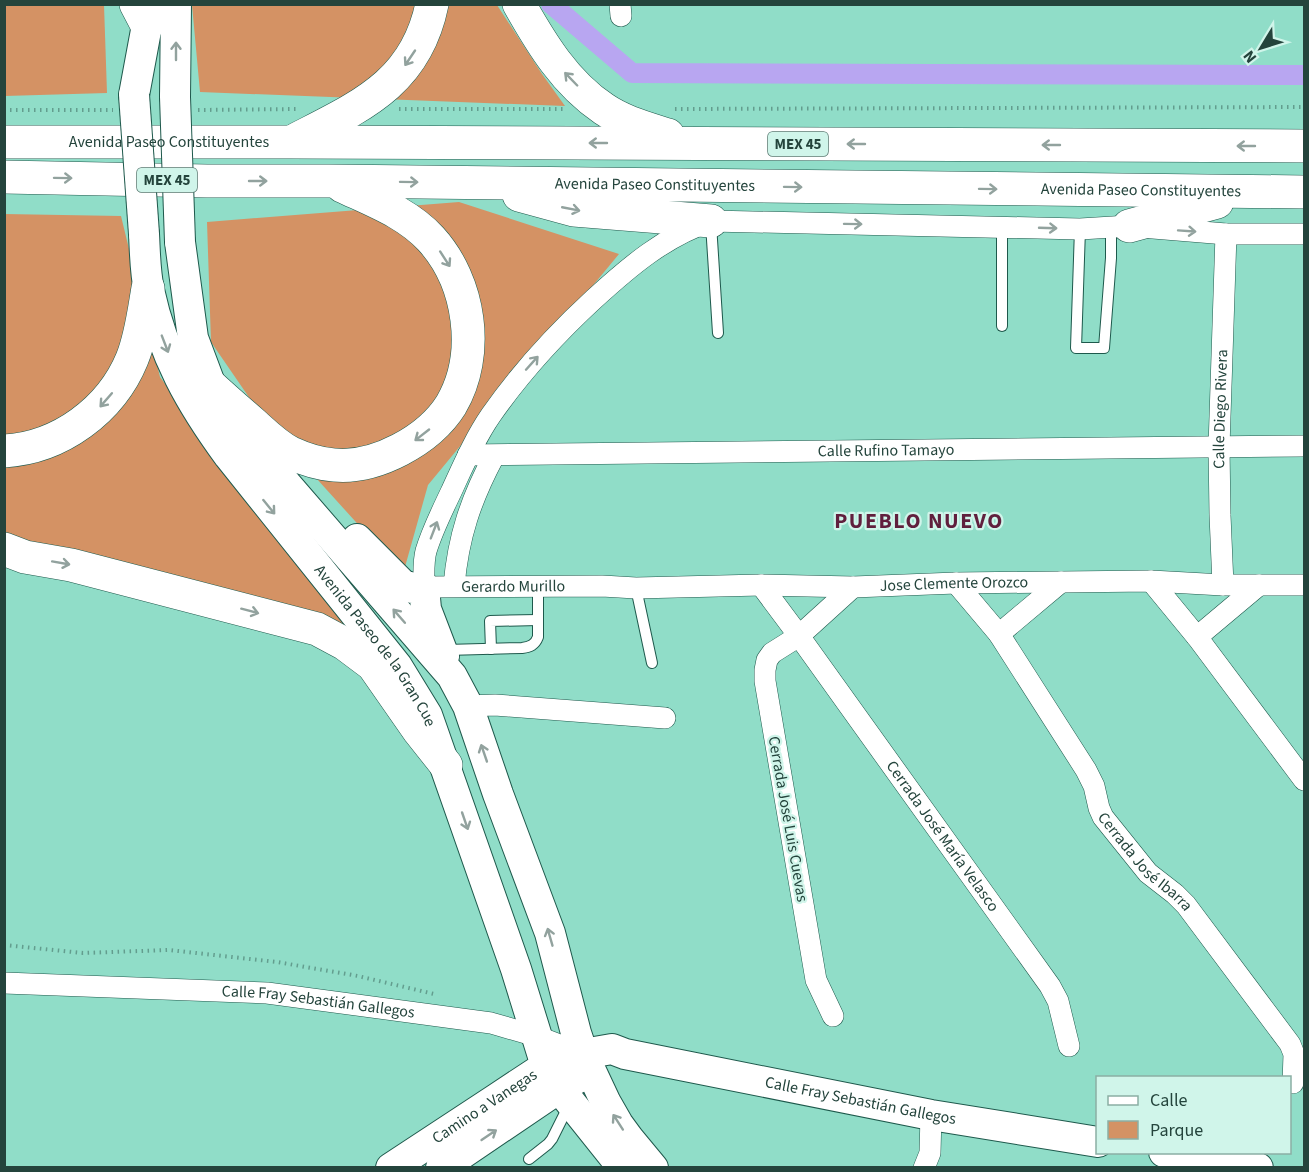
<svg xmlns="http://www.w3.org/2000/svg" width="1309" height="1172" viewBox="0 0 1309 1172" font-family="'Source Sans 3',sans-serif">
	<style>
		.green { fill: #d49264 }
		.lines { fill: none; stroke-linecap: round; stroke-linejoin: round }
		.canal { stroke: #b8a6f1; stroke-width: 20 }
		.lane-casing { stroke: #1e594c; stroke-width: 12 }
		.street-casing { stroke: #1e594c; stroke-width: 22 }
		.secondary-casing { stroke: #1e594c; stroke-width: 32 }
		.highway-casing { stroke: #1e594c; stroke-width: 34 }
		.path { stroke: #639d8e; stroke-width: 4; stroke-dasharray: 1.5 4.5; stroke-linecap: butt }
		.lane { stroke: #fff; stroke-width: 10 }
		.street { stroke: #fff; stroke-width: 21 }
		.secondary { stroke: #fff; stroke-width: 30 }
		.highway { stroke: #fff; stroke-width: 33 }
		.secondary-bridge-casing { stroke: #1e594c; stroke-width: 32; stroke-linecap: butt }
		.secondary-bridge { stroke: #fff; stroke-width: 30 }
		.oneway { stroke: #92a29e }
		.labels { text-anchor: middle; dominant-baseline: central; stroke-width: 4.5; stroke-linejoin: round; paint-order: stroke }
		.shield { fill: #d0f5ea; stroke: #587970; stroke-width: 1.5 }
		.shield-label { font-size: 15px; font-weight: bold; fill: #24443c }
		.street-label { font-size: 16px; fill: #24443c; stroke: #d0f5ea }
		.district-label { font-size: 22px; font-weight: bold; letter-spacing: 1.5px; fill: #601f3d; stroke: #d0f5ea }
	</style>
	<rect width="100%" height="100%" fill="#90ddc8"/>
	<!-- green -->
	<g class="green">
		<path d="M4,5H104L107,93L5,96Z"/>
		<path d="M192,5H497L542,74L565,106L200,92Z"/>
		<path d="M459,202L619,254L428,485L403,574L268,425L211,342L207,222Z"/>
		<path d="M4,214L121,216L160,377L351,631L14,541L5,534Z"/>
	</g>
	<g class="lines">
		<!-- canal -->
		<path class="canal" d="M551,4L632,73L1304,75"/>
		<defs>
			<g id="lane">
				<path d="M711,224L718,333"/>
				<path d="M1002,227V326"/>
				<path d="M1080,229L1076,348H1104L1111,258V227"/>
				<path d="M636,588L652,663"/>
				<path d="M491,649L490,621L538,620"/>
				<path d="M446,650L522,648C530,647 535,645 538,637V587"/>
				<path d="M529,1159L548,1144L552,1139L569,1105"/>
			</g>
			<g id="street">
				<path d="M620,4L621,16"/>
				<path id="s1" d="M1304,234H1226L1129,226L1080,229L711,221C665,236 629,267 594,299C556,334 521,372 491,415C475,438 463,466 451,492C442,511 432,531 426,551C423,562 424,575 424,587L602,586L636,588L761,585L853,587L956,583L1151,581L1223,585H1304"/>
				<path id="s2" d="M468,455L1304,446"/>
				<path d="M1151,581L1197,637L1304,780"/>
				<path id="s3" d="M956,583L999,634L1086,770L1094,786L1099,808L1103,817L1148,873L1175,894L1186,905L1290,1044L1294,1054L1293,1083"/>
				<path id="s4" d="M761,585L799,636L1050,986L1058,1001L1069,1046"/>
				<path id="s5" d="M1223,585L1220,515L1219,447L1226,234"/>
				<path d="M454,586C458,537 471,499 494,456"/>
				<path d="M999,634L1061,582"/>
				<path d="M1197,637L1259,585"/>
				<path d="M468,706L495,705L665,718"/>
				<path id="s6" d="M4,983L267,993L491,1023L536,1036L583,1054"/>
				<path d="M833,1016L816,980L765,681V670L767,660L772,653L799,636L853,587"/>
				<path d="M924,1168L930,1153L931,1115"/>
			</g>
			<g id="secondary">
				<path d="M134,95L147,25V4"/>
				<path d="M175,97L176,4"/>
				<path id="s7" d="M144,234C145,252 145,272 149,290C163,355 190,403 229,456L397,666L427,715L516,969L546,1066L559,1088L623,1168"/>
				<path d="M180,242L193,338L211,386L286,484L452,676L468,706L498,794L550,933L576,1033L583,1054L606,1103L618,1124L629,1139L653,1168"/>
				<path d="M357,539L403,585L412,588L424,587L426,609L444,656"/>
				<path d="M1164,1152L1258,1168"/>
				<path id="s8" d="M391,1168L496,1099L546,1066L583,1054L612,1049L625,1054L931,1115L1098,1142"/>
				<path d="M441,1168L559,1088L578,1078"/>
			</g>
			<g id="highway">
				<path d="M136,4L147,25"/>
				<path d="M519,4C541,43 565,83 604,109C623,122 646,128 668,135"/>
				<path d="M297,139C361,106 416,83 432,4"/>
				<path id="s9" d="M4,142H291L1304,146"/>
				<path id="s10" d="M4,177L207,181H329L1304,192"/>
				<path d="M519,195L574,210L711,221"/>
				<path d="M1129,226L1217,202"/>
				<path d="M211,386C225,399 240,412 255,425C266,435 277,446 291,453C304,459 320,464 334,465C376,469 429,440 451,405C481,354 470,282 431,239C407,213 374,201 342,186"/>
				<path d="M4,451C60,448 111,410 132,359C141,337 144,311 148,288"/>
				<path d="M4,549L25,557L71,565L317,629L345,644L373,665L419,731L446,765"/>
			</g>
		</defs>
		<!-- lane casing -->
		<use href="#lane" class="lane-casing"/>
		<!-- street casing -->
		<use href="#street" class="street-casing"/>
		<!-- secondary casing -->
		<use href="#secondary" class="secondary-casing"/>
		<!-- highway casing -->
		<use href="#highway" class="highway-casing"/>
		<!-- path -->
		<g class="path">
			<path d="M399,109H563"/>
			<path d="M675,109L1304,107"/>
			<path d="M4,110H113"/>
			<path d="M198,110L296,109"/>
			<path d="M4,945L83,953L169,950L277,962L358,976L434,994"/>
		</g>
		<!-- lane -->
		<use href="#lane" class="lane"/>
		<!-- street -->
		<use href="#street" class="street"/>
		<!-- secondary -->
		<use href="#secondary" class="secondary"/>
		<!-- highway -->
		<use href="#highway" class="highway"/>
		<defs>
			<g id="secondary-bridge">
				<path d="M134,95L144,234"/>
				<path d="M175,97L180,242"/>
			</g>
		</defs>
		<!-- secondary-bridge casing -->
		<use href="#secondary-bridge" class="secondary-bridge-casing"/>
		<!-- secondary-bridge -->
		<use href="#secondary-bridge" class="secondary-bridge"/>
	</g>
	<!-- one-way arrows -->
	<defs><path id="oneway-shaft" d="M-6 0H5M1.5-3L5.5 0L1.5 3" fill="none" stroke-width="1.6" stroke-linecap="round" stroke-linejoin="round" transform="scale(1.5)"/></defs>
	<g class="oneway">
		<use href="#oneway-shaft" transform="translate(176 51) rotate(-90)"/>
		<use href="#oneway-shaft" transform="translate(410 58) rotate(124)"/>
		<use href="#oneway-shaft" transform="translate(571 79) rotate(-134)"/>
		<use href="#oneway-shaft" transform="translate(598 143) rotate(-180)"/>
		<use href="#oneway-shaft" transform="translate(856 144) rotate(-180)"/>
		<use href="#oneway-shaft" transform="translate(1051 145) rotate(-180)"/>
		<use href="#oneway-shaft" transform="translate(1246 146) rotate(-180)"/>
		<use href="#oneway-shaft" transform="translate(63 178) rotate(1)"/>
		<use href="#oneway-shaft" transform="translate(258 181)"/>
		<use href="#oneway-shaft" transform="translate(409 182) rotate(1)"/>
		<use href="#oneway-shaft" transform="translate(793 187) rotate(1)"/>
		<use href="#oneway-shaft" transform="translate(988 189) rotate(1)"/>
		<use href="#oneway-shaft" transform="translate(571 209) rotate(11)"/>
		<use href="#oneway-shaft" transform="translate(853 224) rotate(1)"/>
		<use href="#oneway-shaft" transform="translate(1048 228) rotate(2)"/>
		<use href="#oneway-shaft" transform="translate(1187 231) rotate(4)"/>
		<use href="#oneway-shaft" transform="translate(445 259) rotate(57)"/>
		<use href="#oneway-shaft" transform="translate(165 344) rotate(69)"/>
		<use href="#oneway-shaft" transform="translate(532 363) rotate(-48)"/>
		<use href="#oneway-shaft" transform="translate(106 400) rotate(131)"/>
		<use href="#oneway-shaft" transform="translate(422 435) rotate(142)"/>
		<use href="#oneway-shaft" transform="translate(269 507) rotate(51)"/>
		<use href="#oneway-shaft" transform="translate(434 530) rotate(-69)"/>
		<use href="#oneway-shaft" transform="translate(61 563) rotate(10)"/>
		<use href="#oneway-shaft" transform="translate(250 611) rotate(15)"/>
		<use href="#oneway-shaft" transform="translate(399 616) rotate(-131)"/>
		<use href="#oneway-shaft" transform="translate(484 753) rotate(-109)"/>
		<use href="#oneway-shaft" transform="translate(465 821) rotate(71)"/>
		<use href="#oneway-shaft" transform="translate(550 937) rotate(-106)"/>
		<use href="#oneway-shaft" transform="translate(618 1122) rotate(-123)"/>
		<use href="#oneway-shaft" transform="translate(489 1135) rotate(-34)"/>
	</g>
	<g class="labels">
		<!-- shield labels -->
		<g class="shield">
			<rect x="768" y="132" width="60" height="24" rx="4.5"/>
			<rect x="137" y="168" width="60" height="24" rx="4.5"/>
		</g>
		<g class="shield-label">
			<text x="798" y="144">MEX 45</text>
			<text x="167" y="180">MEX 45</text>
		</g>
		<!-- street labels -->
		<g class="street-label">
			<text stroke="none"><textPath href="#s9" startOffset="165">Avenida Paseo Constituyentes</textPath></text>
			<text stroke="none"><textPath href="#s10" startOffset="651">Avenida Paseo Constituyentes</textPath></text>
			<text stroke="none"><textPath href="#s10" startOffset="1137">Avenida Paseo Constituyentes</textPath></text>
			<text stroke="none"><textPath href="#s5" startOffset="176">Calle Diego Rivera</textPath></text>
			<text stroke="none"><textPath href="#s2" startOffset="418">Calle Rufino Tamayo</textPath></text>
			<text stroke="none"><textPath href="#s1" startOffset="1608">Jose Clemente Orozco</textPath></text>
			<text stroke="none"><textPath href="#s1" startOffset="1167">Gerardo Murillo</textPath></text>
			<text stroke="none"><textPath href="#s7" startOffset="482">Avenida Paseo de la Gran Cue</textPath></text>
			<text transform="translate(788 819) rotate(80)">Cerrada José Luis Cuevas</text>
			<text stroke="none"><textPath href="#s4" startOffset="310">Cerrada José María Velasco</textPath></text>
			<text stroke="none"><textPath href="#s3" startOffset="340">Cerrada José Ibarra</textPath></text>
			<text stroke="none"><textPath href="#s6" startOffset="315">Calle Fray Sebastián Gallegos</textPath></text>
			<text stroke="none"><textPath href="#s8" startOffset="508">Calle Fray Sebastián Gallegos</textPath></text>
			<text stroke="none"><textPath href="#s8" startOffset="112">Camino a Vanegas</textPath></text>
		</g>
		<!-- district labels -->
		<g class="district-label">
			<text x="919" y="521">PUEBLO NUEVO</text>
		</g>
	</g>
	<!-- border -->
	<rect width="1309" height="1172" fill="none" stroke="#24443c" stroke-width="12"/>
	<!-- legend -->
	<rect x="1096" y="1076" width="195" height="78" fill="#d0f5ea" stroke="#8baea4" stroke-width="1.5"/>
	<rect x="1108" y="1096" width="30" height="9" fill="#ffffff" stroke="#8baea4" stroke-width="1.5"/>
	<text x="1150" y="1106" font-size="18" fill="#24443c">Calle</text>
	<rect x="1108" y="1121" width="30" height="18" fill="#d49264" stroke="#8baea4" stroke-width="1.5"/>
	<text x="1150" y="1136" font-size="18" fill="#24443c">Parque</text>
	<!-- north arrow -->
	<g transform="translate(1261 48) rotate(232)" stroke="#d0f5ea" stroke-width="4.5" paint-order="stroke">
	<path d="M0-4.5L10 22L0 15L-10 22Z" fill="#24443c"/>
	<text y="-9" font-size="16" font-weight="bold" text-anchor="middle" fill="#24443c">N</text>
	</g>
</svg>
